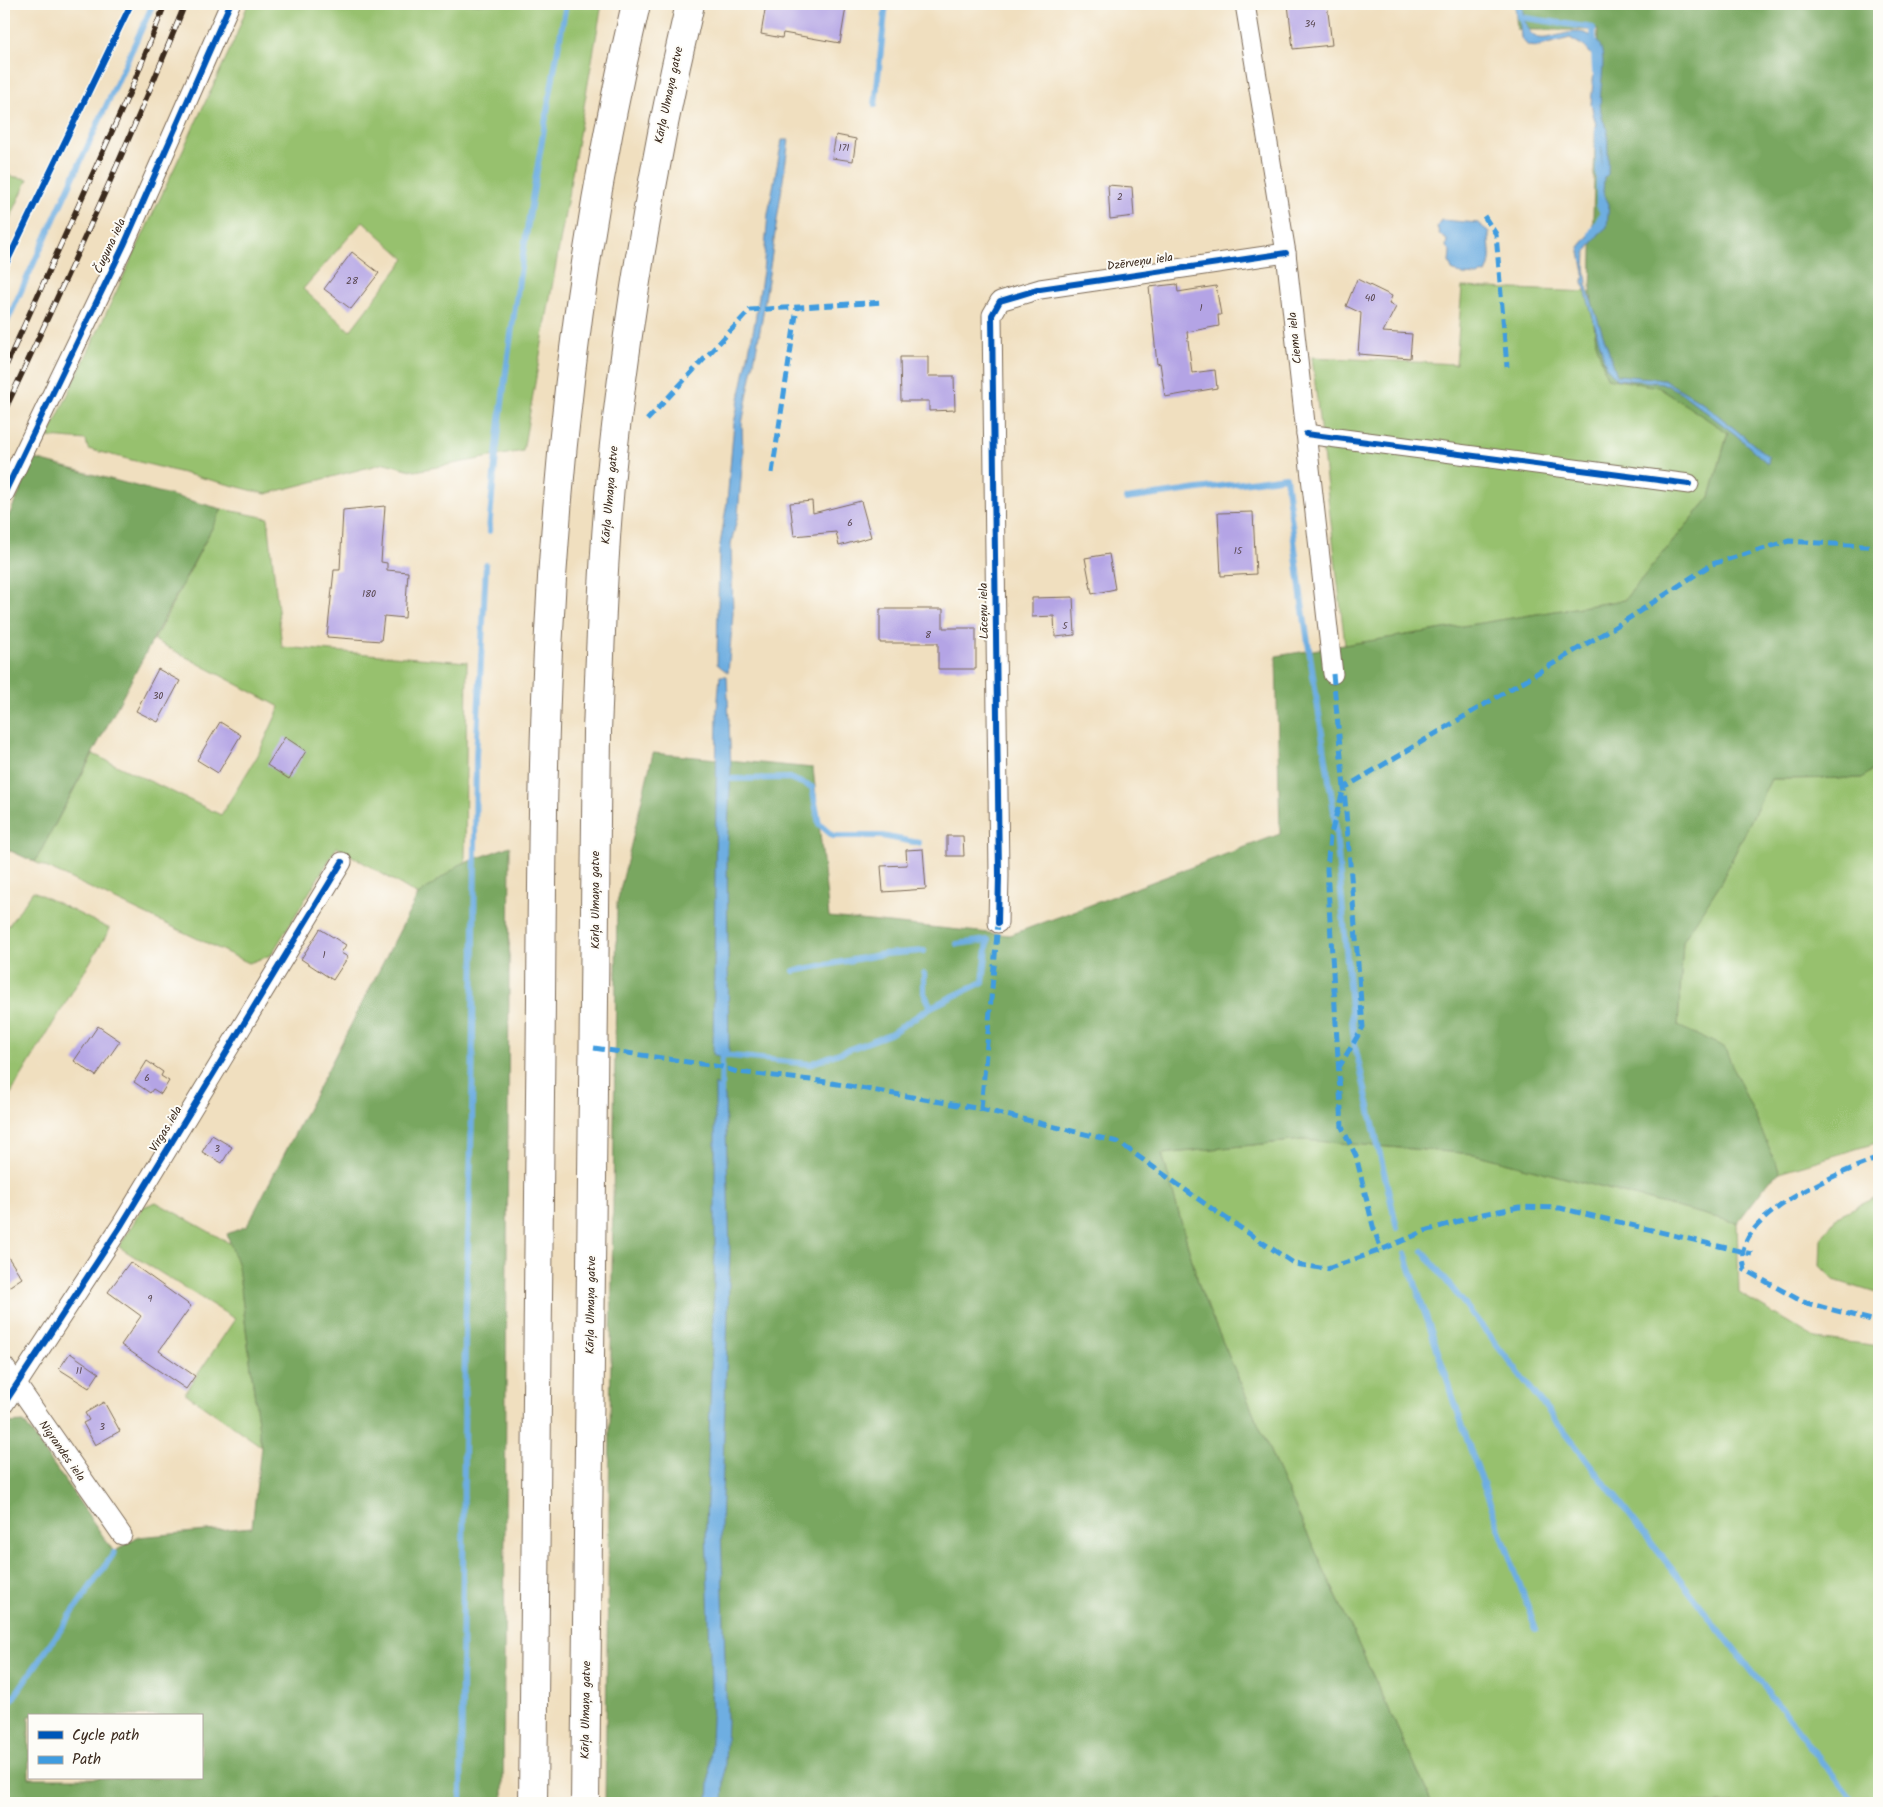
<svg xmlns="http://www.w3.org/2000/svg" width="1883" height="1807" viewBox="0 0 1883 1807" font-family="Kalam,sans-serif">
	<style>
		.green { fill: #97c16e; stroke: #697646; fill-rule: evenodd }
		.forest { fill: #79a761; stroke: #5a6840; fill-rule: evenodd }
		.water { fill: #6eaee1; stroke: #546c80 }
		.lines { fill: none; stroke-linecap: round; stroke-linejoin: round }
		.stream { stroke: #6eaee1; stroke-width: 6 }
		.building { fill: #b4a4e5 }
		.minor-casing { stroke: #7a6956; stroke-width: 21 }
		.trunk-casing { stroke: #7a6956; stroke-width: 30 }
		.minor { stroke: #fff; stroke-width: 19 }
		.trunk { stroke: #fff; stroke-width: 28 }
		.rail-casing { stroke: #3b2a1e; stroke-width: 5.5 }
		.rail { stroke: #fdfcf7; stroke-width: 4; stroke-dasharray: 11; stroke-linecap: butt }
		.quiet { stroke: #3f9ce0; stroke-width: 5; stroke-dasharray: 10 5; stroke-linecap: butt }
		.cycleway-casing { stroke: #fdfcf7; stroke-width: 9 }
		.cycleway { stroke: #0057b8; stroke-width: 6 }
		.labels { text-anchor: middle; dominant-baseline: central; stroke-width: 4; stroke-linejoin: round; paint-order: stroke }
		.number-label { font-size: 10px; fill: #594850 }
		.street-label { font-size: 12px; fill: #3b2a1e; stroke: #fdfcf7 }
	</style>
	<rect width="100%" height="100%" fill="#fdfcf7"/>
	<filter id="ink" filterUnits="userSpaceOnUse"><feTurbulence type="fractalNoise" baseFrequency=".02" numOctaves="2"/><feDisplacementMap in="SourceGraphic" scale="10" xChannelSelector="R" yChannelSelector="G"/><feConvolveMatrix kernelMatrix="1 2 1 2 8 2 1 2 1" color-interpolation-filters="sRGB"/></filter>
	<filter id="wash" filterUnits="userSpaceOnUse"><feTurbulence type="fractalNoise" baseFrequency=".0096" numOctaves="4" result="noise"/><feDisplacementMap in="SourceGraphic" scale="20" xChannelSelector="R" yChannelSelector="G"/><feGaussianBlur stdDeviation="1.12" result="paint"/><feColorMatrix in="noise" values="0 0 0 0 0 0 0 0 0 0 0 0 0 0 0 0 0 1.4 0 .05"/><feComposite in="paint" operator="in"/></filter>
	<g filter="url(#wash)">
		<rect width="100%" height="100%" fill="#f0dfbf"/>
		<!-- green -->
		<g class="green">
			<path d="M248,4H602L523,451L415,471L385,463L266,494L88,449L86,440L48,437L234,41ZM363,221L405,259L350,331L303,289Z"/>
			<path d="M4,175L28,179L4,232Z"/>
			<path d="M1462,287L1591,292L1596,342L1607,378L1658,387L1728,432L1710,497L1624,600L1345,645L1312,357L1456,364Z"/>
			<path d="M222,509L268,518L282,647L467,662L465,862L418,895L337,847L271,955L249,963L35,862L93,754L221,815L258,755L280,707L154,640Z"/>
			<path d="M1879,764V1142L1780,1172L1724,1048L1678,1027L1683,940L1720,884L1771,779L1862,778Z"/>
			<path d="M33,891L110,929L4,1105V932Z"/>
			<path d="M1303,1140L1474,1154L1737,1223L1739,1293L1815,1338L1879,1346V1803H1432L1282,1479L1201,1292L1162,1154Z"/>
			<path d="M1879,1196V1294L1834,1280L1820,1266L1821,1239L1837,1216Z"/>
			<path d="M156,1202L231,1244L238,1266L261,1446L185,1393L235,1319L119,1247L143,1207Z"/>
		</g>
		<!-- forest -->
		<g class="forest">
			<path d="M1515,4H1879V764L1862,778L1771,779L1720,884L1683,941L1678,1026L1724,1047L1780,1172L1770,1180L1737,1223L1474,1154L1303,1140L1162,1154L1201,1292L1282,1479L1432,1803H605L617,903L653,753L813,768L829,917L1010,935L1280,834L1276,656L1624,600L1710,497L1728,433L1658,387L1607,378L1596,342L1591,292L1598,30H1517Z"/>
			<path d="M35,459L222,509L35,862L4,848V526Z"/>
			<path d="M510,846L503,1803H4V1428L6,1423L24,1422L114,1552L137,1537L252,1527L261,1446L238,1266L227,1234L247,1226L418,895L459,865ZM29,1716H201V1778H29Z"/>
		</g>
		<!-- water -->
		<g class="water">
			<path d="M1518,4H1522C1529,71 1565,15 1594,38C1616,55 1588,105 1608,129C1607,144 1609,158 1608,174L1604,178L1603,192L1609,204L1607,227L1599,234L1586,252L1585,267L1588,291L1617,375L1662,379L1702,402L1769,457L1768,464L1736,435L1680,392L1662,383L1617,379L1606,367L1583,282L1584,273L1579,247L1600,222L1601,215L1605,212L1598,200L1602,151L1591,104L1595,59L1585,47L1570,38L1536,47L1528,46L1521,38Z"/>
			<path d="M782,140H789L762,320L742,424L743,455L738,515L731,544L733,613L728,673L717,664L719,551L727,502L734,423L754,327L763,271L768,214Z"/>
			<path d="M1441,220L1478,223L1489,232C1488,247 1494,259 1486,273H1482L1478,276L1463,275L1452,270L1449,262L1450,251L1446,247L1447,240L1440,235L1437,227Z"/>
			<path d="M720,676H727L731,768L727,851L729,1052L720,1058L713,1054L717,710Z"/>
			<path d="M715,1084L722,1089L725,1097L730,1252L721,1528L727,1722L723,1803H708L712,1720L706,1527L715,1251Z"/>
		</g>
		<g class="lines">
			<!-- stream -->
			<g class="stream">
				<path d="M1518,4L1519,17L1593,28L1595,71"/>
				<path d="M875,105L886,4"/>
				<path d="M1591,234L1603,213L1599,205L1598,128"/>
				<path d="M4,328L153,4"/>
				<path d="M1126,499L1286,477L1302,603L1335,819L1354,1042L1397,1228"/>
				<path d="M489,531C503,353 535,179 566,4"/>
				<path d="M724,779L789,778L812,787L819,824L833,836H882L919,843"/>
				<path d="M794,971L884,954L924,951"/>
				<path d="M924,974V993L931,1007"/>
				<path d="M722,1055L810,1064L890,1034L931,1007L983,982L988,940L957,944"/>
				<path d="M721,1095L722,1050"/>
				<path d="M1423,1251L1855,1803"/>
				<path d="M1405,1253L1470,1448L1536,1629"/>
				<path d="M4,1711L114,1553"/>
				<path d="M461,1803L465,1336L472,1117L476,756L486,565"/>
			</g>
		</g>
		<g id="blocks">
			<!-- building -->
			<g class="building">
				<path d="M766,4H826L846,7L840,43L783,33L782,38L761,34Z"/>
				<path d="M1288,4H1327L1332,45L1293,49Z"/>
				<path d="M836,135L856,139L853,161L832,158Z"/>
				<path d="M1108,185L1132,187L1134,216L1110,219Z"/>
				<path d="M352,252L379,273L351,309L324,289Z"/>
				<path d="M1357,279L1392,296L1389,304L1396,307L1383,332L1412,334L1410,358L1358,354L1361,313L1346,306Z"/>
				<path d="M1177,284L1178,292L1216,286L1221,315H1218L1219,326L1187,332L1192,373L1215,370L1217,388L1165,397L1160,363L1157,364L1149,287Z"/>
				<path d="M900,357H928V376H954L955,410L929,411V401H901Z"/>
				<path d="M812,501L813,513L861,501L871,537L839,546L836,532L794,536L790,503Z"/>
				<path d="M385,506L381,562L387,563V570L408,572L405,618L384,616L381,641L327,637L334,570H340L343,510Z"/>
				<path d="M1253,512L1256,574L1221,576L1218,513Z"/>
				<path d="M1109,554L1115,589L1092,594L1085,558Z"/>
				<path d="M1073,597L1075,635L1055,637L1054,616L1032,617V598Z"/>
				<path d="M880,609H943V628H976V669H938V643H880Z"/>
				<path d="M158,669L180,681L158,722L136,711Z"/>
				<path d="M220,722L241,735L218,773L197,760Z"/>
				<path d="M285,737L306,751L289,779L267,765Z"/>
				<path d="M947,836H963L964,856H947Z"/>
				<path d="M923,849L926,889L883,892L881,866L907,865L906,850Z"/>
				<path d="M320,929L346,945L341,953L348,957L333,980L301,959Z"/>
				<path d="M98,1026L120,1041L96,1076L74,1061Z"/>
				<path d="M147,1061L163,1072L161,1076L169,1081L161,1094L153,1089L150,1093L134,1082Z"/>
				<path d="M212,1135L232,1147L222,1163L202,1152Z"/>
				<path d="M4,1251L22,1278L4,1290Z"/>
				<path d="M130,1262L191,1306L159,1351L195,1376L186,1389L121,1345L141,1316L108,1292Z"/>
				<path d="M70,1353L99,1373L89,1388L59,1369Z"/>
				<path d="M104,1402L120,1431L95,1445L83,1423L89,1420L85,1413Z"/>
			</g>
		</g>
	</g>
	<g filter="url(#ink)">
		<use href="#blocks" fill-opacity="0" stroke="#7a6956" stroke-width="1"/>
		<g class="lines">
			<defs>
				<g id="minor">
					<path d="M1245,4L1286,253L1333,674"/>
					<path d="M1306,434L1689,484"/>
					<path d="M4,494L124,245L230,4"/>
					<path d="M998,923L999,875L992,315L1000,301L1040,289L1286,253"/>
					<path d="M4,1366L122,1535"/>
					<path d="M4,1404L122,1224L342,862"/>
				</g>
				<g id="trunk">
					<path d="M533,1803C536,1567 538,1331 540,1095C542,947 541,799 548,650C558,432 586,216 636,4"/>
					<path d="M585,1803L597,732C601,630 604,528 616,427C633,284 657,144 690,4"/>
				</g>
			</defs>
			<!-- minor casing -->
			<use href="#minor" class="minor-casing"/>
			<!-- trunk casing -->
			<use href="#trunk" class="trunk-casing"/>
			<!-- minor -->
			<use href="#minor" class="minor"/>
			<!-- trunk -->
			<use href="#trunk" class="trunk"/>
			<defs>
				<g id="rail">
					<path d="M4,370L133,85L165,4"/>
					<path d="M4,412C67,277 130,142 185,4"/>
				</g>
			</defs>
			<!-- rail casing -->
			<use href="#rail" class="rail-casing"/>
			<!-- rail -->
			<use href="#rail" class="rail"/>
			<!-- quiet -->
			<g class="quiet">
				<path d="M1484,216L1496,234L1507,367"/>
				<path d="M647,420L750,310L884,302"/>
				<path d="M772,473L797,308"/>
				<path d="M1333,674L1344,788L1330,837L1327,869L1342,1127L1356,1156L1373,1226L1381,1250"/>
				<path d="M594,1048L722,1067L737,1072L820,1081L981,1109L1118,1142L1218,1213L1295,1264L1327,1269L1381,1250L1425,1231L1483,1214L1519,1207L1560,1208L1752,1254"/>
				<path d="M1338,1069L1363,1027L1344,788L1623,622L1712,564L1789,541L1879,547"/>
				<path d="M981,1109L998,923"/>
				<path d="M1879,1158C1843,1171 1751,1208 1743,1251C1742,1257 1744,1265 1745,1270L1803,1302L1879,1322"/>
			</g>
			<defs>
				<g id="cycleway">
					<path d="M4,268L131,4"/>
					<path d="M1306,434L1689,484"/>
					<path d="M4,494L124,245L230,4"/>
					<path d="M998,923L999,875L992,315L1000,301L1040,289L1286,253"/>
					<path d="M4,1404L122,1224L342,862"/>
				</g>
			</defs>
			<!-- cycleway casing -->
			<use href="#cycleway" class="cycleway-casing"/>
			<!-- cycleway -->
			<use href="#cycleway" class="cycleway"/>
		</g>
	</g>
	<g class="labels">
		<!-- number labels -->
		<g class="number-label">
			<text x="1310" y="24">34</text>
			<text x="844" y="148">171</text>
			<text x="1120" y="197">2</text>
			<text x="352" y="281">28</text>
			<text x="1370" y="298">40</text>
			<text x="1201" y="308">1</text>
			<text x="850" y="523">6</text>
			<text x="1238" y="551">15</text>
			<text x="369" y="594">180</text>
			<text x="1065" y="626">5</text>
			<text x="928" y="635">8</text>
			<text x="158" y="696">30</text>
			<text x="324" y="955">1</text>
			<text x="147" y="1078">6</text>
			<text x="217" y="1149">3</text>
			<text x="150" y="1299">9</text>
			<text x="79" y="1371">11</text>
			<text x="102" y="1427">3</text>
		</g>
		<!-- street labels -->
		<g class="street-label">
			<text transform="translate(669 95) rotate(-78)">Kārļa Ulmaņa gatve</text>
			<text transform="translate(110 246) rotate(-65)">Čuguna iela</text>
			<text transform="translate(1140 262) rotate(-8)">Dzērveņu iela</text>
			<text transform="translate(1295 338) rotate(-96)">Ciema iela</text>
			<text transform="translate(610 495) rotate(-85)">Kārļa Ulmaņa gatve</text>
			<text transform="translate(984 611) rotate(-91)">Lāceņu iela</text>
			<text transform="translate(595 900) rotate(-90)">Kārļa Ulmaņa gatve</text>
			<text transform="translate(166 1129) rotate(-59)">Virgas iela</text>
			<text transform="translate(591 1305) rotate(-89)">Kārļa Ulmaņa gatve</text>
			<text transform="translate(62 1451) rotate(55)">Nīgrandes iela</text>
			<text transform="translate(586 1710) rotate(-89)">Kārļa Ulmaņa gatve</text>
		</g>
	</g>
	<!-- margin -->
	<rect width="1883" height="1807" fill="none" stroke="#fdfcf7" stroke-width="20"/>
	<!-- legend -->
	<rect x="28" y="1714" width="175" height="65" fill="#fdfcf7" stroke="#afa8a0"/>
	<rect x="38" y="1731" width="25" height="8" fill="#0057b8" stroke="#afa8a0"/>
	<text x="72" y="1740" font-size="15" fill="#3b2a1e">Cycle path</text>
	<rect x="38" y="1756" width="25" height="8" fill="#3f9ce0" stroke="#afa8a0"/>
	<text x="72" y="1764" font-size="15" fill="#3b2a1e">Path</text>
</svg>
